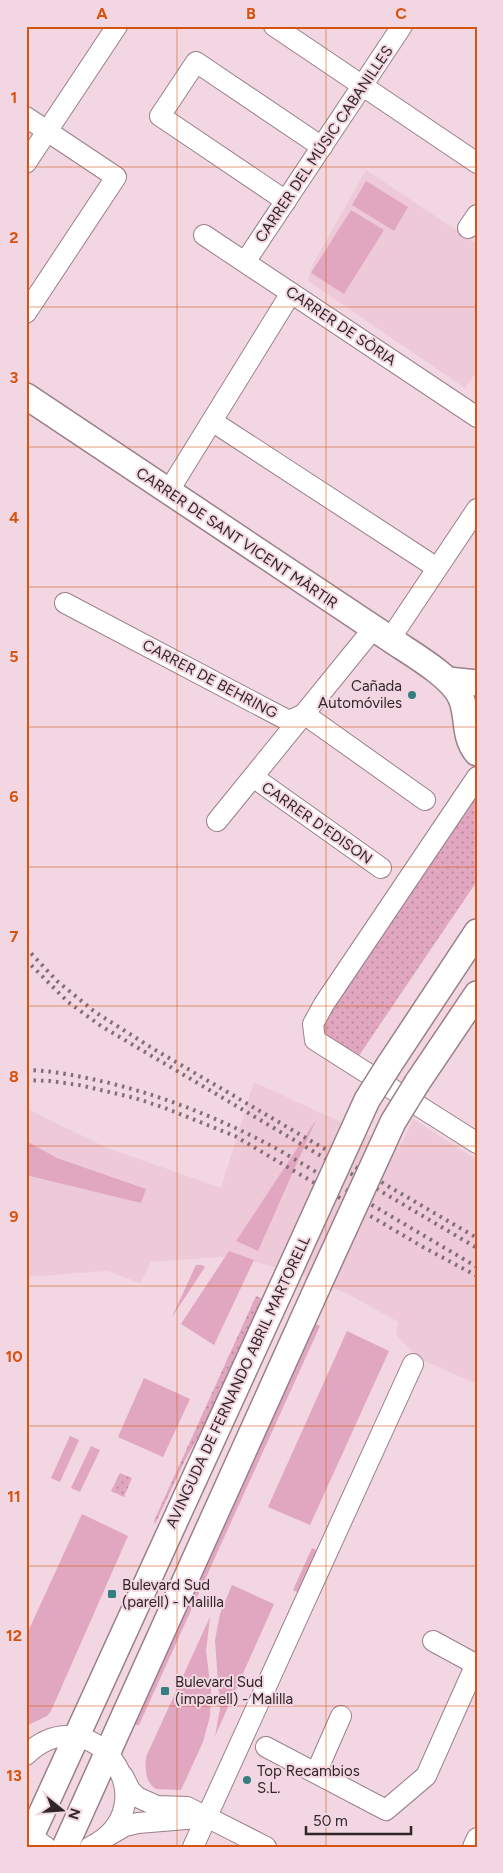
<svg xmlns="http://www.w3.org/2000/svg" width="503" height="1873" viewBox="0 0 503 1873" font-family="Figtree,sans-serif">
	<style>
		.built { fill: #eecad9 }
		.grass { fill: #e1a6c0 }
		.park { fill: url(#park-dots) }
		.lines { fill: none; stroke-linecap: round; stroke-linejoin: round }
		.minor-casing { stroke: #99808b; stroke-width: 22 }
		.major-casing { stroke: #99808b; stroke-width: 28 }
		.minor { stroke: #fff; stroke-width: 20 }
		.major { stroke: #fff; stroke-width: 25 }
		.rail { stroke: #816f76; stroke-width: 4; stroke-dasharray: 2.5 5; stroke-linecap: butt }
		.major-bridge-casing { stroke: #99808b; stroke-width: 28; stroke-linecap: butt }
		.major-bridge { stroke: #fff; stroke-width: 25 }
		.grid { fill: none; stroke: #d6540f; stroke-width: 1; stroke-opacity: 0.55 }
		.poi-dot { fill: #347d81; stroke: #f2d6e1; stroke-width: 2 }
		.labels { text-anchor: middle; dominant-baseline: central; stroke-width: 4; stroke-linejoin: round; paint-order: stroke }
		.street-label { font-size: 15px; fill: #30262a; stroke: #f2d6e1 }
		.poi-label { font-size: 15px; fill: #30262a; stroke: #f2d6e1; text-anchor: start }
		.neatline { fill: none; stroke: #d6540f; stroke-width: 2 }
		.grid-label { font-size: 16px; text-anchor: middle; font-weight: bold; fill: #d6540f }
	</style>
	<defs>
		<pattern id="park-dots" width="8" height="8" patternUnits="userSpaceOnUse" patternTransform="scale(1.25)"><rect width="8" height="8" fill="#e1a6c0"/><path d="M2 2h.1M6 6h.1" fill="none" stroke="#b7879c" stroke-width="1.8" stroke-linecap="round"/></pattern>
	</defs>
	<rect width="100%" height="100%" fill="#f2d6e1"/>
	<!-- built -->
	<g class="built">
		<path d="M366,170L477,244V371L465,388L308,281L313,264Z"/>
		<path d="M254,1082L399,1149L413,1119L477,1160V1384L420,1359L396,1335L398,1322L348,1294L289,1271L244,1259L220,1257L151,1262L140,1283L107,1271L26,1277V1108L105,1147L221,1188Z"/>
	</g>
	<!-- grass -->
	<g class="grass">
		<path d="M366,181L408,207L394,231L352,205Z"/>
		<path d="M351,210L384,230L344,294L311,273Z"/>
		<path d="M316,1120L258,1251L236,1241Z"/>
		<path d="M26,1141L57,1158L146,1189L141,1203L26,1175Z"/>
		<path d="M229,1251L254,1260L214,1345L181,1324Z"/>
		<path d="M196,1265H202L205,1267L172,1317Z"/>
		<path d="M314,1323L320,1326L139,1725H132Z"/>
		<path d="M347,1331L389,1351L310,1525L268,1507Z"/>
		<path d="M144,1378L190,1399L163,1457L118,1437Z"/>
		<path d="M70,1436L79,1440L60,1482L51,1478Z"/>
		<path d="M91,1446L100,1450L80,1492L71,1488Z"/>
		<path d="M82,1514L128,1536L51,1711L47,1716L26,1726V1636Z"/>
		<path d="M312,1548L321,1552L301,1594L293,1590Z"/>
		<path d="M232,1585L274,1604L215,1736L220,1709L215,1640L220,1614Z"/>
		<path d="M210,1617L206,1651L211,1691L210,1716L203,1742L181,1790L156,1789C145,1782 145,1769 146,1757Z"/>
	</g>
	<!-- park -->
	<g class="park">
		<path d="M477,786V881L356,1060L324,1038L319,1019Z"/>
		<path d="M256,1296L263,1299L209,1419L186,1458L155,1524L154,1521Z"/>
		<path d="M120,1473L132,1478L124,1497L111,1491Z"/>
	</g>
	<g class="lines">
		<defs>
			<g id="minor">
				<path d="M274,26L477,163"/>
				<path d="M26,117L116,177L26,313"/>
				<path d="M26,163L117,26"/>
				<path d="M286,201L160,116L196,62L322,147"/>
				<path d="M468,228L477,215"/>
				<path d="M204,235L477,417"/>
				<path d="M245,262L402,26"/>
				<path d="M221,427L437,568"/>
				<path d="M168,492L291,293"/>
				<path d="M65,603L289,721L304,714L425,800"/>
				<path d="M390,639L477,509"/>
				<path d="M253,777L381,868"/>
				<path d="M477,777L324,1004L313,1024L315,1040L477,1143"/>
				<path d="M217,821L373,629"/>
				<path d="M433,1641L477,1665"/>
				<path d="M266,1747L386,1810L426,1776L476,1664"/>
				<path d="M26,1755C92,1691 173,1806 90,1847"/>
				<path d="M316,1773L341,1716"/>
				<path d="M123,1776L130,1790L137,1797L157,1806L187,1807L266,1847"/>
				<path d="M26,1833L46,1847"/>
				<path d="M108,1836L125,1826L138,1823L198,1818"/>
				<path d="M193,1847L413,1364"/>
				<path d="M473,1847L477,1838"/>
			</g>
			<g id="major">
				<path d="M26,396L390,639C410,653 452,676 461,698C469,717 463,737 477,753"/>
				<path d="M448,680L477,683"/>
				<path d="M389,1065L477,932"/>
				<path d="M417,1083L477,994"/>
				<path d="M26,1847L287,1276"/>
				<path d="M65,1847L318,1286"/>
			</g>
		</defs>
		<!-- minor casing -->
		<use href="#minor" class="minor-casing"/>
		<!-- major casing -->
		<use href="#major" class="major-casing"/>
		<!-- minor -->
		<use href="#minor" class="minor"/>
		<!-- major -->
		<use href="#major" class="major"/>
		<!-- rail -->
		<g class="rail">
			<path d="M26,948L57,981L95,1012L152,1048L477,1238"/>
			<path d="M26,960L68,1002L101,1026L477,1248"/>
			<path d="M26,1070C46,1070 67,1074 87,1078C155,1092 218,1117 279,1150L477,1267"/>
			<path d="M26,1080L50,1081L79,1085L135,1098L165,1108L235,1136L423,1247L477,1276"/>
		</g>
		<defs>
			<g id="major-bridge">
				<path d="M287,1276L367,1100L389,1065"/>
				<path d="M318,1286L393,1122L417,1083"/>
			</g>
		</defs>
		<!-- major-bridge casing -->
		<use href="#major-bridge" class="major-bridge-casing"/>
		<!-- major-bridge -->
		<use href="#major-bridge" class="major-bridge"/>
	</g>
	<!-- grid -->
	<path class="grid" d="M177,26V1847M326,26V1847M26,167H477M26,307H477M26,447H477M26,587H477M26,727H477M26,867H477M26,1006H477M26,1146H477M26,1286H477M26,1426H477M26,1566H477M26,1706H477"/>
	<!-- markers -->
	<g class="poi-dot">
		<circle cx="412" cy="695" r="5"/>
		<rect x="107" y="1589" width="10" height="10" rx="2.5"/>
		<rect x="160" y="1686" width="10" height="10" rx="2.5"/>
		<circle cx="247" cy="1780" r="5"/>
	</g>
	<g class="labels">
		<!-- street labels -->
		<g class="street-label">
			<text transform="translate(324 144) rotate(-56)">CARRER DEL MÚSIC CABANILLES</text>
			<text transform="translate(341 326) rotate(34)">CARRER DE SÒRIA</text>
			<text transform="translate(237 538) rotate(34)">CARRER DE SANT VICENT MÀRTIR</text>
			<text transform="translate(210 679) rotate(28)">CARRER DE BEHRING</text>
			<text transform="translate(317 823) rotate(35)">CARRER D'EDISON</text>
			<text transform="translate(238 1382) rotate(-65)">AVINGUDA DE FERNANDO ABRIL MARTORELL</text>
		</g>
		<!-- poi labels -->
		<g class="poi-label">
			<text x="402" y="686" text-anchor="end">Cañada<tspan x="402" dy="17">Automóviles</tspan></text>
			<text x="122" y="1585">Bulevard Sud<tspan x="122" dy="17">(parell) - Malilla</tspan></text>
			<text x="175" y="1682">Bulevard Sud<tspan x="175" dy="17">(imparell) - Malilla</tspan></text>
			<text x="257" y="1771">Top Recambios<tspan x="257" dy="17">S.L.</tspan></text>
		</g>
	</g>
	<!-- border -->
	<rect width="503" height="1873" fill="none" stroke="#f2d6e1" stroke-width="55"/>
	<!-- north arrow -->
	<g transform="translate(62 1810) rotate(107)" stroke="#f2d6e1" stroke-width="4" paint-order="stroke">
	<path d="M0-4L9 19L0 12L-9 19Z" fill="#30262a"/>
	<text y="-8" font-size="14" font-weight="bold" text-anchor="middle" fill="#30262a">N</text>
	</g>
	<!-- scale -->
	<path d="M306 1826v8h105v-8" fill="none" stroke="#30262a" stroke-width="2.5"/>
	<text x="313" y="1826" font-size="15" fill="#30262a" stroke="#f2d6e1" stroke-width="4" paint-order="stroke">50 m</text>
	<rect x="28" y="28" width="448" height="1818" class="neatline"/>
	<g class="grid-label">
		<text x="102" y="19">A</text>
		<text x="251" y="19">B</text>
		<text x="401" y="19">C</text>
		<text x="14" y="103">1</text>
		<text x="14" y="243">2</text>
		<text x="14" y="383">3</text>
		<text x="14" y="523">4</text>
		<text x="14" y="662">5</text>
		<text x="14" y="802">6</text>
		<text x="14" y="942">7</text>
		<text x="14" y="1082">8</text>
		<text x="14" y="1222">9</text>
		<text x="14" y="1362">10</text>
		<text x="14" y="1502">11</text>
		<text x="14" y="1641">12</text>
		<text x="14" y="1781">13</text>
	</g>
</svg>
